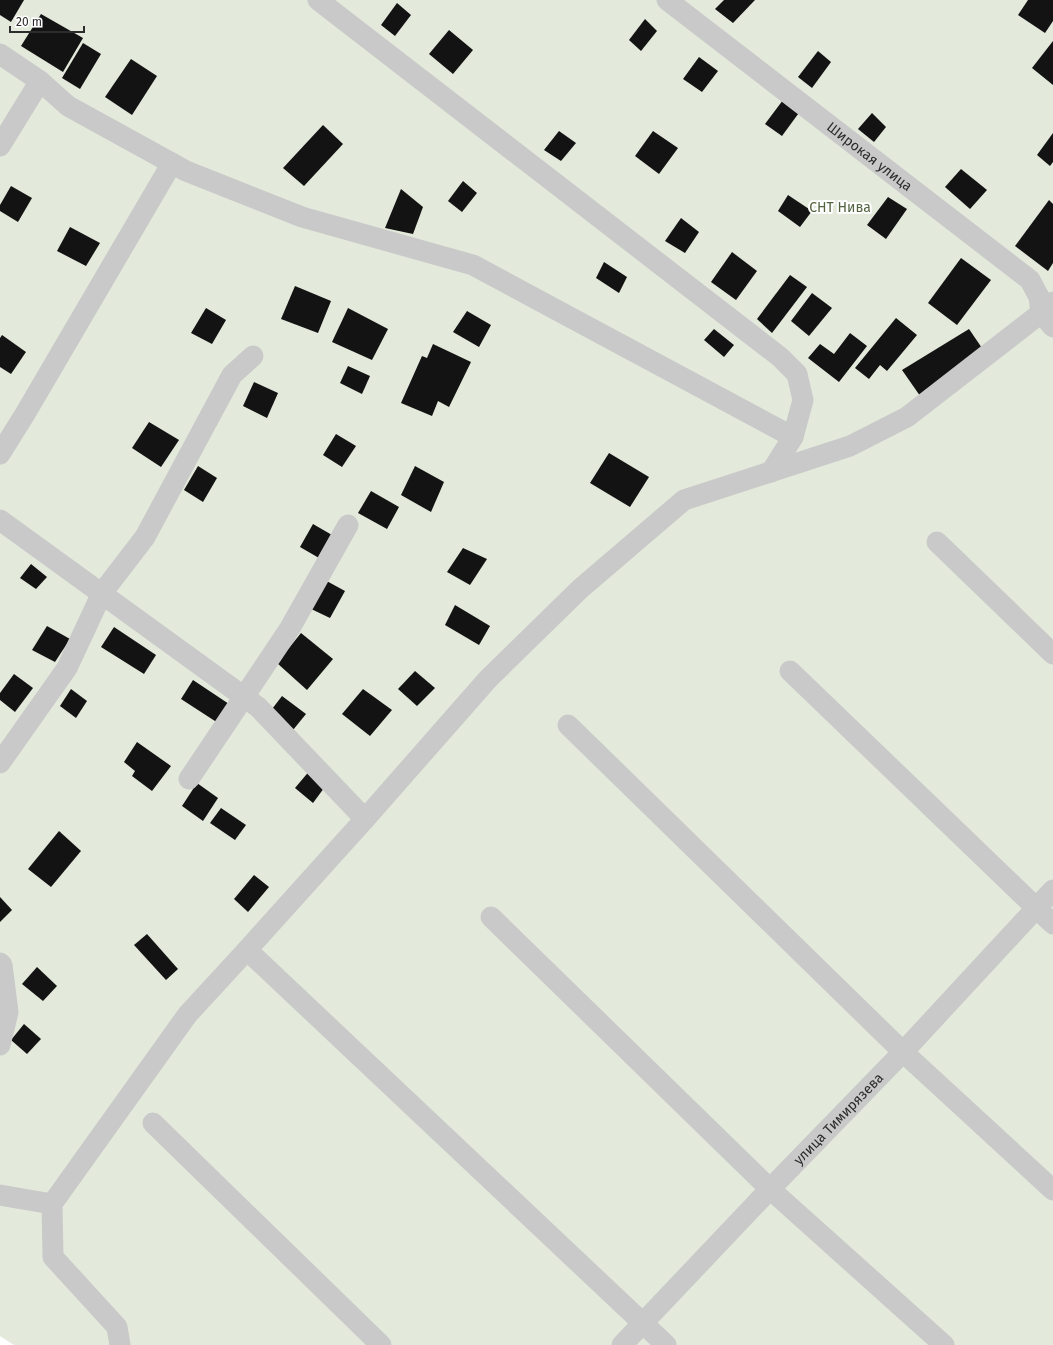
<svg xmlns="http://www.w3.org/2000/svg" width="1053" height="1345" viewBox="0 0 1053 1345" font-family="'Fira Sans',sans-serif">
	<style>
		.green { fill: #e3e9db }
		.building { fill: #131313 }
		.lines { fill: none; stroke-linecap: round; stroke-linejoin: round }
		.minor { stroke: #c9c9c9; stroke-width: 21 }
		.labels { text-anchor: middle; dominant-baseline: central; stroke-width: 4; stroke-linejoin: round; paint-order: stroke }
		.street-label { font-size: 14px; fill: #2c2c2c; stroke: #fff }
		.park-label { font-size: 14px; fill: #52633f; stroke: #fff }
	</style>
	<rect width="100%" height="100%" fill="#fff"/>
	<!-- green -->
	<path class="green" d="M0,0H1053V1345H14L0,1336Z"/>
	<!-- building -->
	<g class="building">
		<path d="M0,0H24L11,22L0,15Z"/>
		<path d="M724,0H755L733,23L715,9Z"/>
		<path d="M1028,0H1053V21L1045,33L1018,15Z"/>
		<path d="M397,3L411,15L395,36L381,25Z"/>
		<path d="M41,14L83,38L63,72L21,46Z"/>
		<path d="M645,19L657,31L641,51L629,40Z"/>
		<path d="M449,30L473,50L453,74L429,54Z"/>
		<path d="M1053,41V85L1032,68Z"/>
		<path d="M83,43L101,54L80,89L62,78Z"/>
		<path d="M818,51L831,62L812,88L798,77Z"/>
		<path d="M699,57L718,71L702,92L683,79Z"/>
		<path d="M131,59L157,76L132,115L105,97Z"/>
		<path d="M783,100L801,110L782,136L765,124Z"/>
		<path d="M872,113L886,127L874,142L858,129Z"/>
		<path d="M323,125L343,144L304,186L283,168Z"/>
		<path d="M559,131L576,143L561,161L544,150Z"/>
		<path d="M653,131L678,148L659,174L635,156Z"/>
		<path d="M1053,133V162L1050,166L1037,155Z"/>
		<path d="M961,169L987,190L970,209L945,187Z"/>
		<path d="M463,181L477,193L462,212L448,201Z"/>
		<path d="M11,186L32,198L18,222L0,211V205Z"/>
		<path d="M401,189L423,207L413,234L385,228Z"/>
		<path d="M788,195L812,211L800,227L778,211Z"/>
		<path d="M888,197L907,209L886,239L867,225Z"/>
		<path d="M1049,200L1053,204V263L1048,271L1015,246Z"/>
		<path d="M681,218L699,232L685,253L665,241Z"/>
		<path d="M70,227L100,243L86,266L57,251Z"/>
		<path d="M732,252L757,271L736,300L711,282Z"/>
		<path d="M961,258L991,280L957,325L928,303Z"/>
		<path d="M604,262L627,277L619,293L596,278Z"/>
		<path d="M790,275L807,287L772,333L757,319Z"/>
		<path d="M295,286L331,301L318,333L281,319Z"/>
		<path d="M812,293L832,308L809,336L791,321Z"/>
		<path d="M206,308L226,320L212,344L191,333Z"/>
		<path d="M348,308L388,329L372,360L332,342Z"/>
		<path d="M467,311L491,325L479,347L453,332Z"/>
		<path d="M896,318L917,335L887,371L880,365L869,379L855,368Z"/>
		<path d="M714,329L734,345L724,357L704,340Z"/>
		<path d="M969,329L984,351L925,403L902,370Z"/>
		<path d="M850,333L867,346L839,382L808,358L820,344L834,354Z"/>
		<path d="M2,335L26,352L11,374L0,367V338Z"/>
		<path d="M433,344L471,362L449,407L438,401L432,416L401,403L422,356L427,358Z"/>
		<path d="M348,366L370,376L362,394L340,383Z"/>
		<path d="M254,382L278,393L267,418L243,406Z"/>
		<path d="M149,422L179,440L161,467L132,448Z"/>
		<path d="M336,434L356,446L342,467L323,455Z"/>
		<path d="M609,453L649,477L630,507L590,483Z"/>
		<path d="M198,466L217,478L203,502L184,490Z"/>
		<path d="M415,466L444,482L431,512L401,495Z"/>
		<path d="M371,491L399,507L387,529L358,513Z"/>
		<path d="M313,524L332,535L319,558L300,547Z"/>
		<path d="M463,548L487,559L470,585L447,572Z"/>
		<path d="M31,564L47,577L36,589L20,578Z"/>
		<path d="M323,579L345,591L330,618L307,607Z"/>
		<path d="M455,605L490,626L479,645L445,625Z"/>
		<path d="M47,626L70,639L55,662L32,650Z"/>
		<path d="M114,627L156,655L144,674L101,647Z"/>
		<path d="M301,633L333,659L307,690L277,663Z"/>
		<path d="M415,671L435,688L417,706L398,689Z"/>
		<path d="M14,674L33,688L15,712L0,700V693Z"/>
		<path d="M193,680L229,704L218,723L181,699Z"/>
		<path d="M71,689L87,701L76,718L60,706Z"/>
		<path d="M363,689L392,710L370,736L342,714Z"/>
		<path d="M282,696L306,714L293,730L269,713Z"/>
		<path d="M137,742L171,766L152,791L132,776L135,771L124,762Z"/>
		<path d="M311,769L327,784L313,803L295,788Z"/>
		<path d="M197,783L218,798L203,821L182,806Z"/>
		<path d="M221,808L246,825L235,840L210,823Z"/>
		<path d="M59,831L81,851L51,887L28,869Z"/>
		<path d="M254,875L269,887L248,912L234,899Z"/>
		<path d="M0,897L12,910L0,922Z"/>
		<path d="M147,934L178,969L166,980L134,945Z"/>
		<path d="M37,967L57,986L43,1001L22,984Z"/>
		<path d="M24,1024L41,1039L27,1054L11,1040Z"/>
	</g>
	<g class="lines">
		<!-- minor -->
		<g class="minor">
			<path d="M318,0L780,357L797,374L803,400L793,437"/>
			<path id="s1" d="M667,0L1030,280L1039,297L1041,313L1053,327"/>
			<path d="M0,54L40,81L68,106L186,171L302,217L473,265L793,437L771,472"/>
			<path d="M0,146L40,81"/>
			<path d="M0,454L25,414L172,163"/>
			<path d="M0,520L258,707L365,819"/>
			<path d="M937,542L1053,654"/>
			<path d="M790,671L1053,924"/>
			<path d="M568,725L903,1052L1053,1190"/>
			<path d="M0,763L67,668L102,593L145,537L232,375L253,356"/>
			<path d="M189,779L290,628L348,525"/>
			<path d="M491,917L770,1189L944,1345"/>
			<path d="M247,950L666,1345"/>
			<path d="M0,963L2,965L8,1012L0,1045"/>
			<path d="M153,1123L381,1345"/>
			<path d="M0,1195L52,1204L53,1257L117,1327L120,1345"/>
			<path d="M52,1204L188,1014L247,950L365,819L488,679L580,589L684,500L850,446L907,417L1041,313L1053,302"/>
			<path id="s2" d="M622,1345L770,1189L903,1052L1053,890"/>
		</g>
	</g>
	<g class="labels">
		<!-- street labels -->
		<g class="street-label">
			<text stroke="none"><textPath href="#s1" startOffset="256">Широкая улица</textPath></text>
			<text stroke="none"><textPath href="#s2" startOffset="313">улица Тимирязева</textPath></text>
		</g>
		<!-- park labels -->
		<g class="park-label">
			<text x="840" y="207">СНТ Нива</text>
		</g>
	</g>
	<!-- scale -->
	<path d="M10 26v6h74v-6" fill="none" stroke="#2c2c2c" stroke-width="2"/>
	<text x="16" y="26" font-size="12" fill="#2c2c2c" stroke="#ffffff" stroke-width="3" paint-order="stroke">20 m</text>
</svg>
